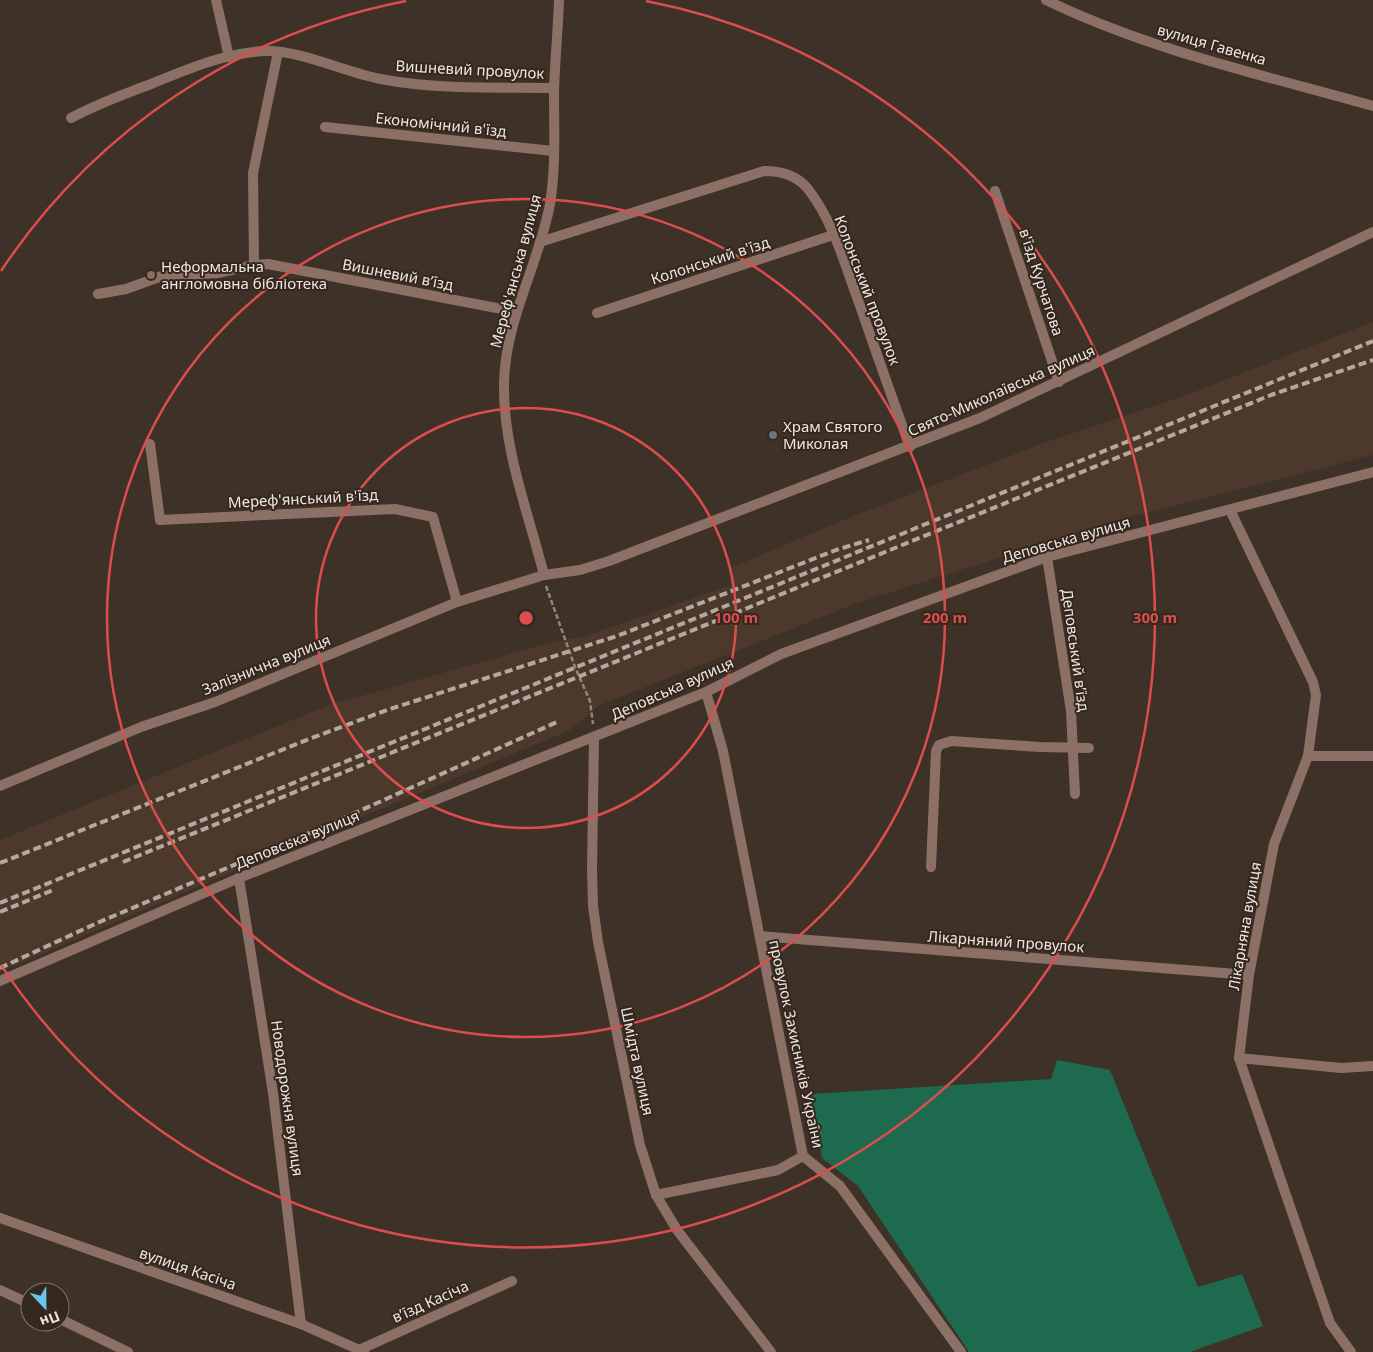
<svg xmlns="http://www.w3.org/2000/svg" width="1373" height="1352" viewBox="0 0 1373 1352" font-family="'Noto Sans',sans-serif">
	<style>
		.built { fill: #4c392b }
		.green { fill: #1e6a4e }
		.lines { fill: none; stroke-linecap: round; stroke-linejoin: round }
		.path { stroke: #92877f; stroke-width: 2.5; stroke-dasharray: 5 2.5; stroke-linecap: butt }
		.minor { stroke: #8d7065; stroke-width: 10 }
		.rail { stroke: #b3a9a1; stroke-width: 4; stroke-dasharray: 8 4; stroke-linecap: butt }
		.ring { fill: none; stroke: #db4e4d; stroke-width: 2.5 }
		.education-dot { fill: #8d6e63; stroke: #34271e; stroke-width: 2 }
		.worship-dot { fill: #6b7280; stroke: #34271e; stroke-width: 2 }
		.labels { text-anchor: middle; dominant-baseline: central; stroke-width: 4; stroke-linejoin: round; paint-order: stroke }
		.street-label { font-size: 15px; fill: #efe6e0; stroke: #34271e }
		.poi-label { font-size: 15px; fill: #efe6e0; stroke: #34271e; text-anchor: start }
		.centre { fill: #db4e4d; stroke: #34271e; stroke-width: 2.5 }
		.ring-label { font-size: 15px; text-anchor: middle; font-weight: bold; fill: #db4e4d; stroke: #34271e; stroke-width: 4; stroke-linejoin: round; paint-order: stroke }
	</style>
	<rect width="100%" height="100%" fill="#3e3127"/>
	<!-- built -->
	<path class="built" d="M1373,322V455L1114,521L857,603L600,705L568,731L285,849L0,972V840L329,705L549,643L586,636L731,585L728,569L841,521L1038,445L1184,396Z"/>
	<!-- green -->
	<path class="green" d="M1057,1060L1110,1070L1198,1287L1242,1274L1263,1326L1190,1352H969L858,1186L822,1158L811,1094L1051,1079Z"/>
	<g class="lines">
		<!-- path -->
		<path class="path" d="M546,586L575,667L590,701L593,724"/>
		<!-- minor -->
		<g class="minor">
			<path d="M216,0L229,57"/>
			<path d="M1046,0C1149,50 1263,75 1373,106"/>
			<path d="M71,118C97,104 124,94 151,84C188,69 227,52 267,51C299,50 348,73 381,79C437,90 497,87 554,88"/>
			<path d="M325,127L554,151"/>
			<path d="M995,191L1059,382"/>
			<path d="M540,242L764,171C781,171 797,175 808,189C833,221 844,262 858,300C875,349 892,398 910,447"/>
			<path d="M254,265L253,173L278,52"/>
			<path d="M98,294L126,289L162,276L219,273L254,265L268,264L517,312"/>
			<path d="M597,313L833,235"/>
			<path d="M150,444L160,520L395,509L433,517L457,602"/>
			<path d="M1230,510L1313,682L1316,695L1308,756L1274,844L1249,975L1239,1058L1330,1323L1351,1352"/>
			<path d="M1047,557L1071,711L1075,794"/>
			<path d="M544,575C528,511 503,450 504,383C505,321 539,264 550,204C556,167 554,128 554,91C555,60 558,30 559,0"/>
			<path d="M706,692L723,751L803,1156L840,1186L961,1352"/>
			<path d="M594,738L592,870L593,906L598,942L640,1145L656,1195L677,1230L771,1352"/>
			<path d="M1308,756H1373"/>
			<path d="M0,786L141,727L215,702L457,602L544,575L580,570L609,561L980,418L1373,232"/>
			<path d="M931,867L936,751L939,745L951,741L1040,747L1089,748"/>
			<path d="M239,878L273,1093L301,1324"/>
			<path d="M760,936L1249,975"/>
			<path d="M0,981L239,878L706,692L781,654L1047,557L1373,472"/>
			<path d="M1239,1058L1341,1068L1373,1066"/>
			<path d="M656,1195L778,1170L803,1156"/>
			<path d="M0,1218L301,1324L364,1352"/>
			<path d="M0,1290L30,1304"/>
			<path d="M60,1319L128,1352"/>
			<path d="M361,1349L512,1281"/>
		</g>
		<!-- rail -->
		<g class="rail">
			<path d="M123,862L1271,395L1373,360"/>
			<path d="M0,863L309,739L387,710L617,636L836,550L869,540"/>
			<path d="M0,903L1373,341"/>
			<path d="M0,912L53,890"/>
			<path d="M0,968L97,923L326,826L557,722"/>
		</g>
	</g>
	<!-- distance rings -->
	<g class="ring">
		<circle cx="526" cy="618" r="210"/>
		<circle cx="526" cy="618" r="419"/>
		<path d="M1 271A629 629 0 0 1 406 1M646 1A629 629 0 1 1 1 965"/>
	</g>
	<!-- markers -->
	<circle class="education-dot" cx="151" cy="275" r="5"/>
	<circle class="worship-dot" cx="773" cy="435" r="5"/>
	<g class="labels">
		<!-- street labels -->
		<g class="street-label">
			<text transform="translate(1212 44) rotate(16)">вулиця Гавенка</text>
			<text transform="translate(470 69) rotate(3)">Вишневий провулок</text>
			<text transform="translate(441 124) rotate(6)">Економічний в'їзд</text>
			<text transform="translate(710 260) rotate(-18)">Колонський в'їзд</text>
			<text transform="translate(515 271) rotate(-75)">Мереф'янська вулиця</text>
			<text transform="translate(398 274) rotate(11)">Вишневий в’їзд</text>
			<text transform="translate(1042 282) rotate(72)">в'їзд Курчатова</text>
			<text transform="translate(868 290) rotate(69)">Колонський провулок</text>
			<text transform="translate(1001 390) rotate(-24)">Свято-Миколаївська вулиця</text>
			<text transform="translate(303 498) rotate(-3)">Мереф'янський в'їзд</text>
			<text transform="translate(1066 539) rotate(-16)">Деповська вулиця</text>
			<text transform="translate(1076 650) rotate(82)">Деповський в’їзд</text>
			<text transform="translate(266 664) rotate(-22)">Залізнична вулиця</text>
			<text transform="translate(672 688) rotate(-24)">Деповська вулиця</text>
			<text transform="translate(297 839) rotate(-22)">Деповська вулиця</text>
			<text transform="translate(1244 926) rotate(-80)">Лікарняна вулиця</text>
			<text transform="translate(1006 941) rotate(4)">Лікарняний провулок</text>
			<text transform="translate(797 1044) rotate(78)">провулок Захисників України</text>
			<text transform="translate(638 1061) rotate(78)">Шмідта вулиця</text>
			<text transform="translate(288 1098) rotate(82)">Новодорожня вулиця</text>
			<text transform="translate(188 1268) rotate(19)">вулиця Касіча</text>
			<text transform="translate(430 1301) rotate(-24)">в’їзд Касіча</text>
		</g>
		<!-- poi labels -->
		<g class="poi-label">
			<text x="161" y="266">Неформальна<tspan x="161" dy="17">англомовна бібліотека</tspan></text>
			<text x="783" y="426">Храм Святого<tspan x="783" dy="17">Миколая</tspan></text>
		</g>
	</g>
	<circle cx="526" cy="618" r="8" class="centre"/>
	<g class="ring-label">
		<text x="736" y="623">100 m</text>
		<text x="945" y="623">200 m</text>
		<text x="1155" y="623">300 m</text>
	</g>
	<!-- north arrow -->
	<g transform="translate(45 1307) rotate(158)"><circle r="24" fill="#34271e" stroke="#7f736c"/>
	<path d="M0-4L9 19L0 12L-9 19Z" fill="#69c4f1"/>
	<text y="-8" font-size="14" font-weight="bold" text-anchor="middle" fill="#efe6e0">Пн</text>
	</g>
</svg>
